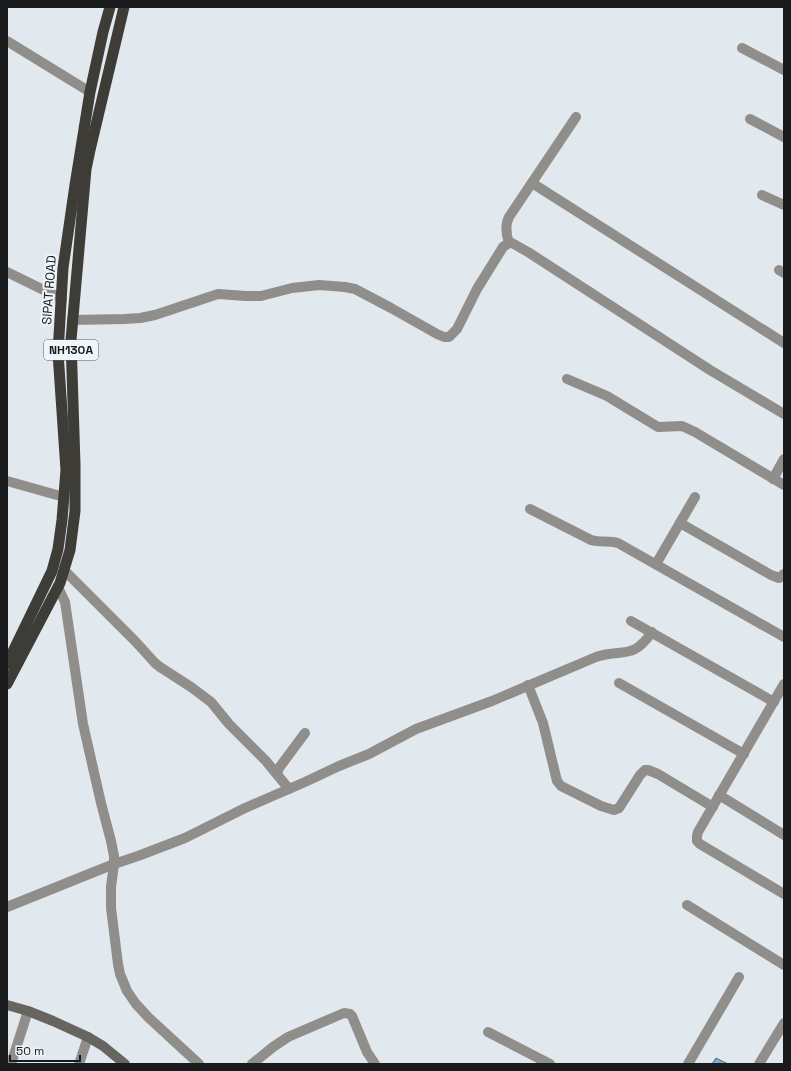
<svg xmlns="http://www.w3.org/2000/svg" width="791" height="1071" viewBox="0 0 791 1071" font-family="'Space Grotesk',sans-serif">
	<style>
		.building { fill: url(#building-hatch); stroke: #646a6f }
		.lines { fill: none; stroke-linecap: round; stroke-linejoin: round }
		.minor { stroke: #908e8b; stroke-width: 10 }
		.secondary { stroke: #666560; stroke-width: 10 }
		.trunk { stroke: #3e3c36; stroke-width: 11 }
		.labels { text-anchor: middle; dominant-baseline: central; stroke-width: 4; stroke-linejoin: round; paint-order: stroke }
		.shield { fill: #eef5fb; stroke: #585c5f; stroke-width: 1 }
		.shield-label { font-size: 12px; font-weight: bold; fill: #181a1c }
		.street-label { font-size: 13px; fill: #181a1c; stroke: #eef5fb }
	</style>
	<defs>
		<pattern id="building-hatch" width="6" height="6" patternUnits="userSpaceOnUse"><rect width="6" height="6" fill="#73b2e4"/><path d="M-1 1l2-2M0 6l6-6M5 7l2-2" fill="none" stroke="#6398c3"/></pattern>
	</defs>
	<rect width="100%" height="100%" fill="#e1e8ee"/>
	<!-- building -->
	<path class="building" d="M716,1058L728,1064H712Z"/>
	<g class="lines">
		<!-- minor -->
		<g class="minor">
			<path d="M7,41L90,92"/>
			<path d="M742,48L784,70"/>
			<path d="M750,119L784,137"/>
			<path d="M532,183L784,343"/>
			<path d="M762,195L784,205"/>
			<path d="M509,243C506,234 505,225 509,217L576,117"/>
			<path d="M779,270L784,273"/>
			<path d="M7,272L62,299"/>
			<path d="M72,320L124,319L140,318L155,315L218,294L246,296H261L292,288L319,285L345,287L355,289L391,308L437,334L444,337H449L457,329L477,289L503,247L509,243H512L528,252L710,370L784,414"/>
			<path d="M567,379L607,396L658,427L682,426L695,432L784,485"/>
			<path d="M773,479L784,459"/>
			<path d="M7,481L64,497"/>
			<path d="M530,509L591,540C601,543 608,540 618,543L784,637"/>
			<path d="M680,523L771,575L779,578L784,574"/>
			<path d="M656,564L695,497"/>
			<path d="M64,570L135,641L155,663L160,667L191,687L211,702L229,724L266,761L289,789"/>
			<path d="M58,587L65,602L83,724L101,803L111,841L114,856V864L111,887V908L118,964L120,974L127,991L136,1004L148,1017L199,1064"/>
			<path d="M631,621L774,702"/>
			<path d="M619,683L744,754"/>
			<path d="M784,684L698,832L697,836V841L700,844L784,894"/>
			<path d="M528,685L543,723L557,781L561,786L601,806L614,810L619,808L640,775L645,770H648L658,774L713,807"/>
			<path d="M277,774L279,768L305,733"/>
			<path d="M719,795L784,835"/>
			<path d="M687,905L784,965"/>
			<path d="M7,907L114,864L138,856L185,838L245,808L305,782L339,766L369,754L416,729L492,701L596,657C622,648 632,661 652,632"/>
			<path d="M488,1032L550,1064"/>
			<path d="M11,1064L28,1011"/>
			<path d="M79,1064L88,1037"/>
			<path d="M252,1064L273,1047L288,1037L344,1013L350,1014L352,1016L367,1052L375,1064"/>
			<path d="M688,1064L739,977"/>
			<path d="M759,1064L784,1023"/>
		</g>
		<!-- secondary -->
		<path class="secondary" d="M7,1005L28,1011L53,1021L88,1037L103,1046L125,1064"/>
		<!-- trunk -->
		<g class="trunk">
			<path d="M7,664L52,571L58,549L62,520L66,470L58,353L63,268L75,185L90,92L103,32L110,7"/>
			<path d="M7,684L60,583L70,550L75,511V465L71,340L86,169L90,150L124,7"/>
		</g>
	</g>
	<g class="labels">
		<!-- shield labels -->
		<rect class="shield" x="44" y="340" width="54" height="20" rx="3"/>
		<g class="shield-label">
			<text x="71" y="350">NH130A</text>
		</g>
		<!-- street labels -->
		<g class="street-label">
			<text transform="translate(49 290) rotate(-86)">SIPAT ROAD</text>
		</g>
	</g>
	<!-- border -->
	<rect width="791" height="1071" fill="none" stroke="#181a1c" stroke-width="16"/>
	<!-- scale -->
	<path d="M10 1055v6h70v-6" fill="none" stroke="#181a1c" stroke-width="2"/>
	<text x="16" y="1055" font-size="12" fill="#181a1c" stroke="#eef5fb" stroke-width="3" paint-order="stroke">50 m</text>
</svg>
